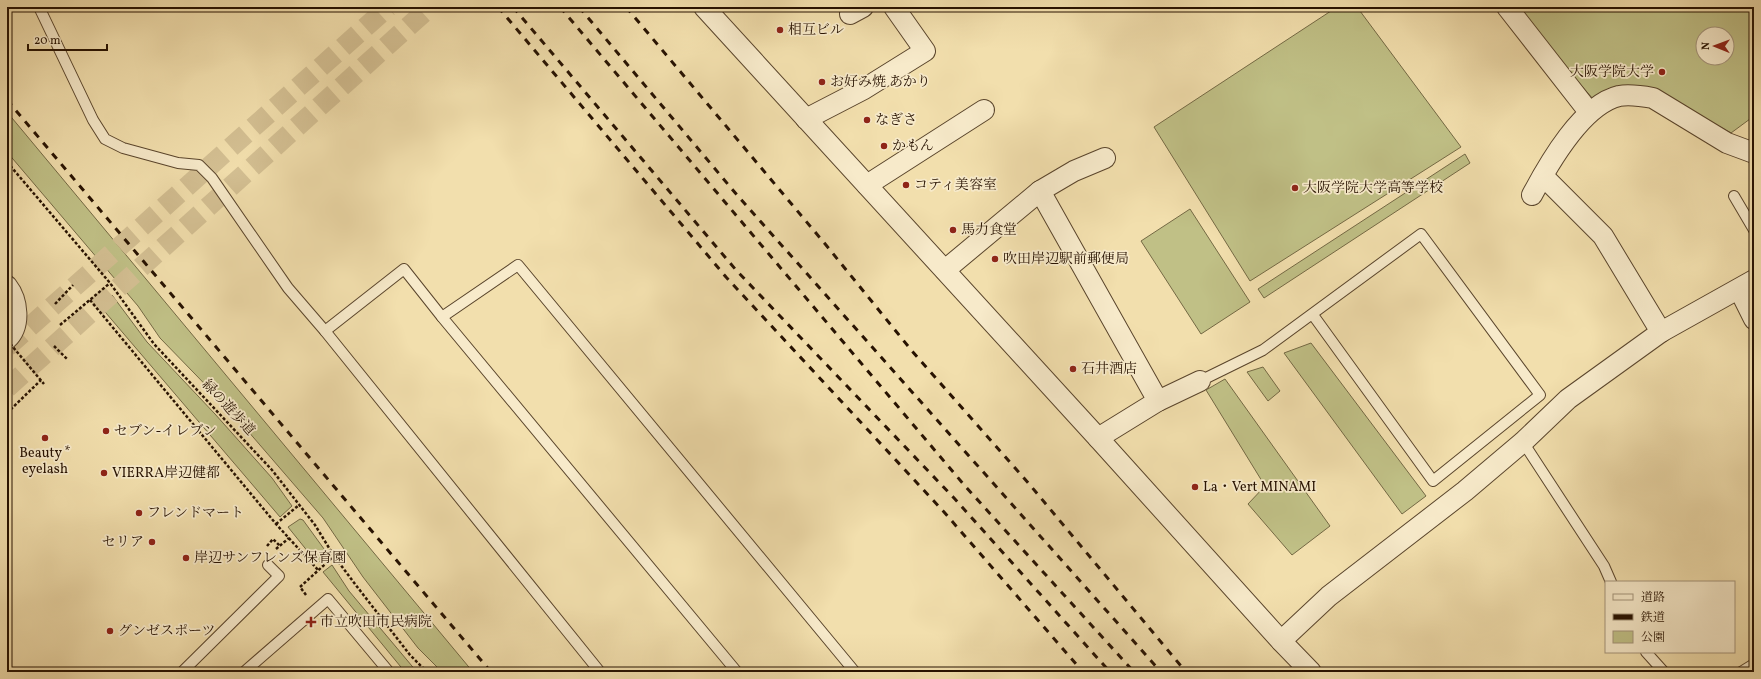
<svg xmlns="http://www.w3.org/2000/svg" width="1761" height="679" viewBox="0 0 1761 679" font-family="Vollkorn,'Noto Serif JP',serif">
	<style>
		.green { fill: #c0c086; stroke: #746944; fill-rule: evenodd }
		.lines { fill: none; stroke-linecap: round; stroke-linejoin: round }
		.street-tunnel { stroke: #d4c093; stroke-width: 20; stroke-dasharray: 20 10; stroke-linecap: butt }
		.lane-casing { stroke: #5a452c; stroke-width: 12 }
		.street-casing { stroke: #5a452c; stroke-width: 22 }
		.path { stroke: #271201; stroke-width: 2.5; stroke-dasharray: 3 2; stroke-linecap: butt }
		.lane { stroke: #f7eaca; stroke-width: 10 }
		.street { stroke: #f7eaca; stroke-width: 20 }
		.rail { stroke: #271201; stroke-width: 3; stroke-dasharray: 7 7; stroke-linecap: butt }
		.path-bridge { stroke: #271201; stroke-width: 2.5; stroke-dasharray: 3 2; stroke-linecap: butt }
		.poi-dot { fill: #8f2418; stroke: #f7eaca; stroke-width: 1.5 }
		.labels { text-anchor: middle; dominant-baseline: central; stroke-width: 3.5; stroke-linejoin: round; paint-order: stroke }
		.poi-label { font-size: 14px; fill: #271201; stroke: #f7eaca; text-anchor: start }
		.street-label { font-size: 14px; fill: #271201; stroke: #f7eaca }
	</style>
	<rect width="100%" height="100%" fill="#f2dfad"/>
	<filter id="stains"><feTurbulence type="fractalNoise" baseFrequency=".005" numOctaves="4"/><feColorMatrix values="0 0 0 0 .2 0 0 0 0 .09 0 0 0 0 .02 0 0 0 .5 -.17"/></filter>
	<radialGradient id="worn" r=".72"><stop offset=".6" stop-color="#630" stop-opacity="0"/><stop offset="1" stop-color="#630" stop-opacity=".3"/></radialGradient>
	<!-- green -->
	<g class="green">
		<path d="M1337,7H1357L1461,147L1250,281L1154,127Z"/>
		<path d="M1517,7H1754V116L1731,133L1654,90C1631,82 1616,92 1594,100L1551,51ZM1703,34H1727V58H1703Z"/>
		<path d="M7,112L473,672H442L418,648L363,577L323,518L228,408L160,338L138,306L7,152Z"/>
		<path d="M1465,154L1470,163L1264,298L1258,289Z"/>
		<path d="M1190,209L1250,302L1201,334L1141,241Z"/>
		<path d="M112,295L147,342L215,414L272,478L292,506L280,517L100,306Z"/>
		<path d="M1311,343L1426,496L1402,514L1284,353Z"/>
		<path d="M1263,367L1280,391L1268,401L1247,372Z"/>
		<path d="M1225,379L1330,526L1292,555L1248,504L1265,486L1206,390Z"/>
		<path d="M300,519L303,520L327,553V557L317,563L288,527Z"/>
		<path d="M332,565L349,591L417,672H405L323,572Z"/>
	</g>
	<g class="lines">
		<!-- street-tunnel -->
		<g class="street-tunnel">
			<path d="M7,347L388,7"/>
			<path d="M7,388L430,7"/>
		</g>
		<defs>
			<g id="lane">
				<path d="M39,7L93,120L105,139L123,148L178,163L199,165L212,178L288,288L325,331"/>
				<path d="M1734,196L1754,230"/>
				<path d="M442,317L404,269L325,331L600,672"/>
				<path d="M1200,381L1263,350L1421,234L1540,395L1433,481L1313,315"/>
				<path d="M1523,442L1604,566L1611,582"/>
				<path d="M1646,652L1664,672"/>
				<path d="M182,672L279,576L268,565"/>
				<path d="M244,672L328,599L389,672"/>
				<path d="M737,672L442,317L518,265L855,672"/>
				<path d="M1741,672L1754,664"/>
			</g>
			<g id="street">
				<path d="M704,7L1098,438L1281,641L1311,672"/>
				<path d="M1507,7L1589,112"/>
				<path d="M850,14L863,7"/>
				<path d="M806,119L864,89L925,51L894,7"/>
				<path d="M1543,176L1603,236L1661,332"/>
				<path d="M867,185L984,110"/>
				<path d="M1040,191L1158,401"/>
				<path d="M1532,195C1549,163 1582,105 1619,96C1630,94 1642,96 1653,98L1727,143L1754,153"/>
				<path d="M945,270L1040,191L1074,171L1105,158"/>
				<path d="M7,286C18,300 21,326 7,339"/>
				<path d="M1739,289L1754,319"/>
				<path d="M1098,438L1158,401L1200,381"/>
				<path d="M1281,641L1329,596L1465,491L1523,442L1568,399L1661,332L1754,280"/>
			</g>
		</defs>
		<!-- lane casing -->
		<use href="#lane" class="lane-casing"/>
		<!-- street casing -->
		<use href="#street" class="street-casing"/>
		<!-- path -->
		<g class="path">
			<path d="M7,162L110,283L154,344L272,470L315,525L334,556L355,584L410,655L427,672"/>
			<path d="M90,300L276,524L318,570"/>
			<path d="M55,304L73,285"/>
			<path d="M60,325L110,283"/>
			<path d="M54,346L68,360"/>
			<path d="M7,413L41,380"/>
			<path d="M276,524L299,505"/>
			<path d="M267,546L273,539L280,546"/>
			<path d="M276,549L289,538"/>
			<path d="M306,595L300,587L334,556"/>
		</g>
		<!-- lane -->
		<use href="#lane" class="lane"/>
		<!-- street -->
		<use href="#street" class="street"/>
		<!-- rail -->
		<g class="rail">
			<path d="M498,7L726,277L944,512L1083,672"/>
			<path d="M513,7L736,270L954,498L1110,672"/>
			<path d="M560,7L965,486L1134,672"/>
			<path d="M579,7L737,195L1161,672"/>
			<path d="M626,7L826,245L912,351L1030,485L1186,672"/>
			<path d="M7,100L491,672"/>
		</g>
		<!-- path-bridge -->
		<path class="path-bridge" d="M7,340L44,384"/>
	</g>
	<!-- markers -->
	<g class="poi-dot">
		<circle cx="780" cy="30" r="4"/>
		<circle cx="1662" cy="72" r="4"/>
		<circle cx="822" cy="82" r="4"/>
		<circle cx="867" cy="120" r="4"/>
		<circle cx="884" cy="146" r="4"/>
		<circle cx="906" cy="185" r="4"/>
		<circle cx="1295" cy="188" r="4"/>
		<circle cx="953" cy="230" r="4"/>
		<circle cx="995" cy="259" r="4"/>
		<circle cx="1073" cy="369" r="4"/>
		<circle cx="106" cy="431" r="4"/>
		<circle cx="45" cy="438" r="4"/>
		<circle cx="104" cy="473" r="4"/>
		<circle cx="1195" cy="487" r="4"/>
		<circle cx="139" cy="513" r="4"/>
		<circle cx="152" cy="542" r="4"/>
		<circle cx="186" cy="558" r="4"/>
		<path d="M309 616h4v4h4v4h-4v4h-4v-4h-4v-4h4z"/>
		<circle cx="110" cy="631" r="4"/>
	</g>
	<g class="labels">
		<!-- poi labels -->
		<g class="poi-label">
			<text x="788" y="30">相互ビル</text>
			<text x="1654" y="72" text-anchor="end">大阪学院大学</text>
			<text x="830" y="82">お好み焼 あかり</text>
			<text x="875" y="120">なぎさ</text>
			<text x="892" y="146">かもん</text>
			<text x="914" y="185">コティ美容室</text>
			<text x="1303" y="188">大阪学院大学高等学校</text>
			<text x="961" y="230">馬力食堂</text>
			<text x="1003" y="259">吹田岸辺駅前郵便局</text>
			<text x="1081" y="369">石井酒店</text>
			<text x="114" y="431">セブン-イレブン</text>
			<text x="45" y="453" text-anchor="middle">Beauty *<tspan x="45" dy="16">eyelash</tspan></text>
			<text x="112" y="473">VIERRA岸辺健都</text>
			<text x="1203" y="487">La・Vert MINAMI</text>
			<text x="147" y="513">フレンドマート</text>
			<text x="144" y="542" text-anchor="end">セリア</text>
			<text x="194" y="558">岸辺サンフレンズ保育園</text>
			<text x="320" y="622">市立吹田市民病院</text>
			<text x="118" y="631">グンゼスポーツ</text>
		</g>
		<!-- street labels -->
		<g class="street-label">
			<text transform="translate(228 408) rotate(47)">緑の遊歩道</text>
		</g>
	</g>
	<!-- margin -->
	<rect width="1761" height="679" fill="none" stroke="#f2dfad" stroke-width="24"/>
	<rect x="8" y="8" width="1745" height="663" fill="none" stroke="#271201" stroke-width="2"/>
	<rect x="12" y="12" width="1737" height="655" fill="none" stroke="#271201"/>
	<!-- legend -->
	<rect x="1605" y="581" width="130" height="72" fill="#f7eaca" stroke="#a4947a"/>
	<rect x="1613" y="594" width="20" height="6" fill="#f7eaca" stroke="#a4947a"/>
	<text x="1641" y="601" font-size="12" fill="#271201">道路</text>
	<rect x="1613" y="614" width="20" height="6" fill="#271201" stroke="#a4947a"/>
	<text x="1641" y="621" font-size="12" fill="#271201">鉄道</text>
	<rect x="1613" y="631" width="20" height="12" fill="#c0c086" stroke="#a4947a"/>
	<text x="1641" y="641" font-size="12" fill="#271201">公園</text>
	<!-- north arrow -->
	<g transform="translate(1715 46) rotate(271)"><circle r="19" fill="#f7eaca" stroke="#a4947a"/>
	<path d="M0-3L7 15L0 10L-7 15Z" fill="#8f2418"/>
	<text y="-6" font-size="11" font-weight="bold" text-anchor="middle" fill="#271201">N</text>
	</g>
	<!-- scale -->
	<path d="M28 44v6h79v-6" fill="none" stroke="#271201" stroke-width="2"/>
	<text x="34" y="44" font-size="12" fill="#271201" stroke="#f7eaca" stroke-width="3" paint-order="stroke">20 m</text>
	<rect width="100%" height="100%" filter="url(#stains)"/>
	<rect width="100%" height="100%" fill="url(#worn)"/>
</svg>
